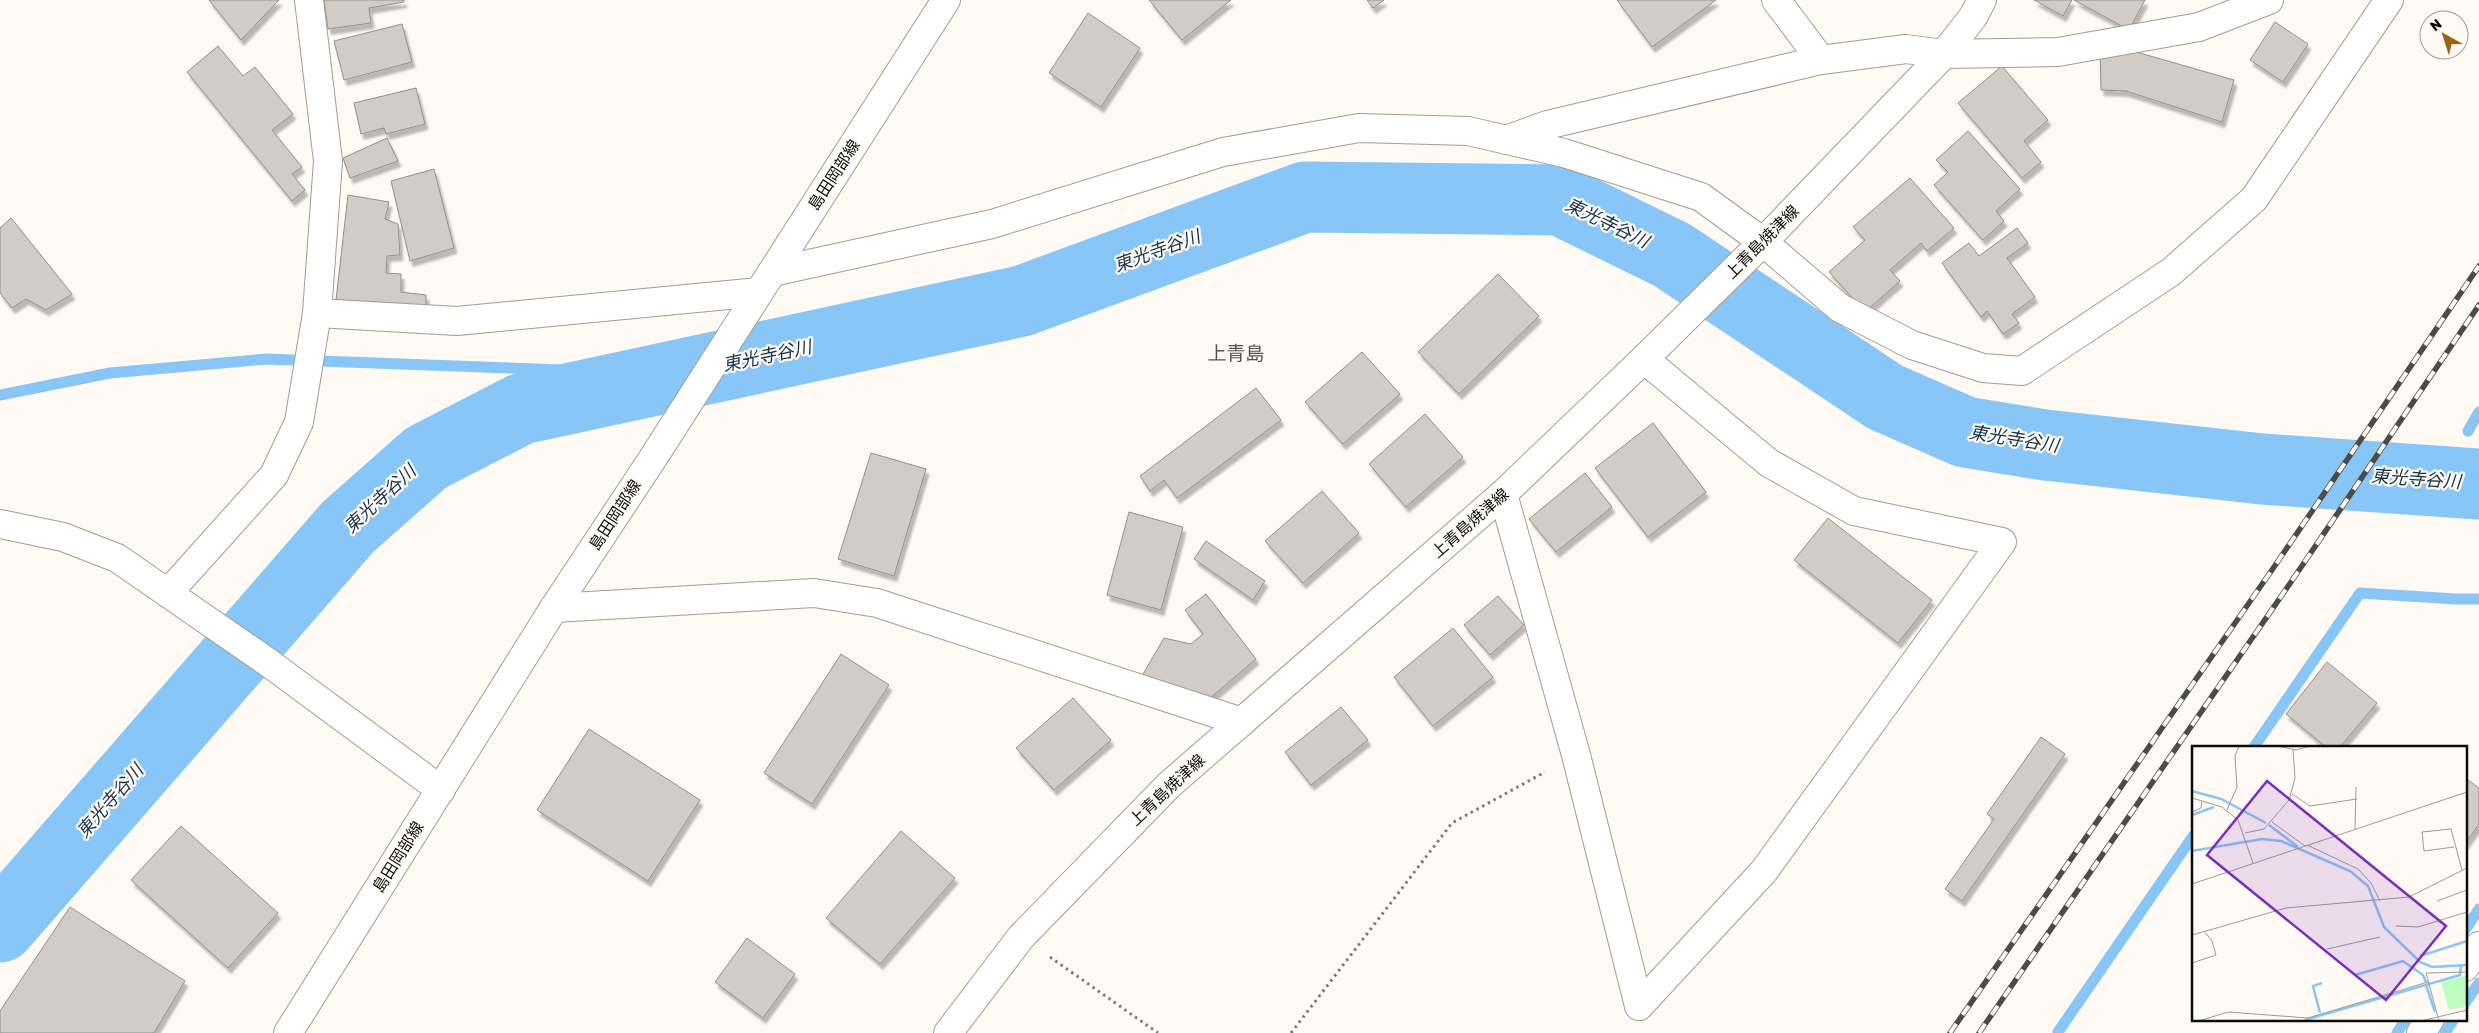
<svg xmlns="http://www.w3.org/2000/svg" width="2479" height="1033" viewBox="0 0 2479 1033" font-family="Rubik,'Noto Sans JP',sans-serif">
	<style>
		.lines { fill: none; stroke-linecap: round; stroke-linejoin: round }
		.stream { stroke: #88c6f7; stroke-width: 11 }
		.river { stroke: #88c6f7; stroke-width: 71 }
		.building { fill: #d1ccc6; stroke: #938f89; filter: url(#shadow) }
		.minor-casing { stroke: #a19c97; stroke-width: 30 }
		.major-casing { stroke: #a19c97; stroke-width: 30 }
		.path { stroke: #7d7a76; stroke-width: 3; stroke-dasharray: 2.5 4; stroke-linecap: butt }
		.minor { stroke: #fff; stroke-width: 28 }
		.major { stroke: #fff; stroke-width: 28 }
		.rail-casing { stroke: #4d4b48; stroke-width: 5.5 }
		.rail { stroke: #fffaf4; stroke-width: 4; stroke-dasharray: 11; stroke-linecap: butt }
		.labels { text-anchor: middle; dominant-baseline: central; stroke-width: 4.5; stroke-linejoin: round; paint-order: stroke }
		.street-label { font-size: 16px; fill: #0d0c0a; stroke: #fffaf4 }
		.water-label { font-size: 18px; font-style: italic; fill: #11334b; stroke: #fffaf4 }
		.quarter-label { font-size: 19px; fill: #56524d; stroke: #fffaf4 }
		.inset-river { fill: none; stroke: #88c6f7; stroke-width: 2.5 }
		.inset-road { fill: none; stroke: #9e9b96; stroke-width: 1 }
		.view { fill: #7b2cbf; fill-opacity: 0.15; stroke: #7b2cbf; stroke-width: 2.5 }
		.inset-edge { fill: none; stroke: #0d0c0a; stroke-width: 2.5 }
	</style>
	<defs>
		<filter id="shadow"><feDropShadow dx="3" dy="5.5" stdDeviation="1" flood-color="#0004"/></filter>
	</defs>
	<rect width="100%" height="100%" fill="#fffaf4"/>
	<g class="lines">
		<!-- stream -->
		<g class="stream">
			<path d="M0,395L110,373L266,359L561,370L738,341L761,358"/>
			<path d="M2468,431L2479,412"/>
			<path d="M2254,747L2360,593L2456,599H2479"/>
			<path d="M2465,930L2479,909"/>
			<path d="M2465,1003L2479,983"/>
			<path d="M2058,1032L2193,836"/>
			<path d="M2397,1033L2406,1019"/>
			<path d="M2445,1033L2454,1019"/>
		</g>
		<!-- river -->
		<path class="river" d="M0,927L348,527L426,458L521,409L1022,301L1305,197L1560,200L1672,255L1885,397L1965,432L2045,445L2262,469L2479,484"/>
	</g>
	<!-- building -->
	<g class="building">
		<path d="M209,0H279L241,40Z"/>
		<path d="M324,0H404V2L369,8L371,23L328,29Z"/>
		<path d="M1149,0H1231L1182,40Z"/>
		<path d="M1367,0H1384L1373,8Z"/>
		<path d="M1617,0H1716L1652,47Z"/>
		<path d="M2034,0H2072L2063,16Z"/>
		<path d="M2074,0H2145L2129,30Z"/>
		<path d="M1088,13L1140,48L1101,107L1049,73Z"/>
		<path d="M2275,22L2308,44L2283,82L2250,60Z"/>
		<path d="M402,24L412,62L344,80L334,41Z"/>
		<path d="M218,46L243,76L255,67L293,114L272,130L302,167L292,174L305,190L292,201L187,72Z"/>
		<path d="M2133,51L2234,80L2222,122L2126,91L2101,90L2100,54Z"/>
		<path d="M2002,66L2048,120L2024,141L2041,162L2022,178L1958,103Z"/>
		<path d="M416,88L425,124L386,134L384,128L361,134L354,103Z"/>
		<path d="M1968,131L2020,189L1996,211L2004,221L1983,240L1934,185L1948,172L1936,160Z"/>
		<path d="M387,138L398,161L350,178L343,158Z"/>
		<path d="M434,169L454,248L410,261L391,181Z"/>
		<path d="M1910,178L1954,228L1927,251L1921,243L1890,270L1900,281L1865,312L1829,272L1865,240L1853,227Z"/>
		<path d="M348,195L389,202L385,219L398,224L400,255L387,256L386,273L401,274V292L426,295V314L336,300Z"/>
		<path d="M11,218L72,294L46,310L26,299L12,308L0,293V228Z"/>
		<path d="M2017,228L2028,243L2007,258L2035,297L2012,314L2019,323L2003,334L1987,311L1981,317L1942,263L1969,243L1979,256Z"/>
		<path d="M1498,274L1539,316L1459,394L1418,352Z"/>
		<path d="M1362,352L1400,394L1343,444L1305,402Z"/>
		<path d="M1256,388L1281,420L1177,498L1164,480L1150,491L1140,476Z"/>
		<path d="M1425,414L1463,457L1406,507L1369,464Z"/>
		<path d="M1653,423L1706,492L1648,537L1595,468Z"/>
		<path d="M871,453L926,469L894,576L838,559Z"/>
		<path d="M1585,473L1612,507L1556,552L1529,519Z"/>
		<path d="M1322,491L1359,533L1303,583L1265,541Z"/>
		<path d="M1129,512L1183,527L1161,610L1107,595Z"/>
		<path d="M1828,518L1932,600L1898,643L1794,560Z"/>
		<path d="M1206,541L1265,581L1253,600L1194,559Z"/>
		<path d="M1206,594L1256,659L1209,699L1142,676L1164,638L1191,644L1203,634L1185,610Z"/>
		<path d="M1498,596L1524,625L1490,655L1464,625Z"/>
		<path d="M1453,628L1493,677L1433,726L1394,677Z"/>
		<path d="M841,654L889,685L812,804L764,773Z"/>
		<path d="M2327,662L2377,703L2340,747H2326L2286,714Z"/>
		<path d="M1073,698L1111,740L1054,790L1016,748Z"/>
		<path d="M1341,707L1368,740L1311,785L1285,752Z"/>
		<path d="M589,729L700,800L648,881L537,810Z"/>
		<path d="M2041,737L2065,754L1962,901L1945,889L1994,819L1987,814Z"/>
		<path d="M2465,778L2479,788V824L2465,844Z"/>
		<path d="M181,826L278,913L228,968L131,880Z"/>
		<path d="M901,831L955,878L880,964L826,918Z"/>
		<path d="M70,907L185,981L154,1033H0V1011Z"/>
		<path d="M747,938L795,974L763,1018L715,982Z"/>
	</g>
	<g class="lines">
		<defs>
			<g id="minor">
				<path d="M1776,0L1821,60"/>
				<path d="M1506,140L1547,125L1821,60L1906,49L1944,54L2058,52L2199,27L2269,0"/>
				<path d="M772,272L992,224L1223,152L1359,128L1468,131L1564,153L1701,197L1763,242L1840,308L1912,345L1983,368L2022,371L2171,272L2254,199L2389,0"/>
				<path d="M317,313L457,321L759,292"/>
				<path d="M1503,494L1576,755L1639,1006"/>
				<path d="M0,524L63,537L117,558L269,663L441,790"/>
				<path d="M168,593L274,475L299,422L317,313L328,161L309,0"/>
				<path d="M554,608L814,593L877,603L1242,722"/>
				<path d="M2465,967L2479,946"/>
				<path d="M1639,1006L1764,871L2002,542L1854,511L1769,463L1644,359"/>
				<path d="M2421,1033L2430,1019"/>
			</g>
			<g id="major">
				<path d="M288,1033L554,608L655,455L946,0"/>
				<path d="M948,1033L1021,937L1169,785L1503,494L1644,359L1763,242L1944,54L1973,17L1982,0"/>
			</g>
		</defs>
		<!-- minor casing -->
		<use href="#minor" class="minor-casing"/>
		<!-- major casing -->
		<use href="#major" class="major-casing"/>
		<!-- path -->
		<g class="path">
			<path d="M1050,957L1158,1033"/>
			<path d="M1291,1033L1452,823L1545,772"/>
		</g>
		<!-- minor -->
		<use href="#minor" class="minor"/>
		<!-- major -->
		<use href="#major" class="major"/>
		<defs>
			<g id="rail">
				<path d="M1950,1033L2274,567L2479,266"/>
				<path d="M1979,1033L2291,582L2479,305"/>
			</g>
		</defs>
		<!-- rail casing -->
		<use href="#rail" class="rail-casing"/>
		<!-- rail -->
		<use href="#rail" class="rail"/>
	</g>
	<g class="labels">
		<!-- street labels -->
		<g class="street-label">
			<text transform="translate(834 175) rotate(-57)">島田岡部線</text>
			<text transform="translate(1762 242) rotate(-45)">上青島焼津線</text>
			<text transform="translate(615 515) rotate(-57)">島田岡部線</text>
			<text transform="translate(1470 523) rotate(-41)">上青島焼津線</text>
			<text transform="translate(1167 790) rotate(-43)">上青島焼津線</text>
			<text transform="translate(398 857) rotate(-58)">島田岡部線</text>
		</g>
		<!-- water labels -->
		<g class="water-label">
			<text transform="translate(1607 223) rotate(26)">東光寺谷川</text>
			<text transform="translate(1157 251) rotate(-20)">東光寺谷川</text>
			<text transform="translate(767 356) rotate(-12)">東光寺谷川</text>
			<text transform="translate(2014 439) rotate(9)">東光寺谷川</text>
			<text transform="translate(2416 479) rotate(4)">東光寺谷川</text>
			<text transform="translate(380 499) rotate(-43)">東光寺谷川</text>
			<text transform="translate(110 801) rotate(-49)">東光寺谷川</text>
		</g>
		<!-- quarter labels -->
		<g class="quarter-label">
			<text x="1236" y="353">上青島</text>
		</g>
	</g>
	<!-- overview -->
	<g transform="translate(2192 746)">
		<rect width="275" height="275" fill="#fffaf4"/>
		<path d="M275,229V260L257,264L249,236Z" fill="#bcfdc0"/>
		<path class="inset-river" d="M0,45L29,53L74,77M0,69L22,61M77,79L106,101M0,105L70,93L89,95L158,125L176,140L192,181L228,216L240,221L275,219M228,210L275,195M163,229L211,215L231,229L234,236M234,239L243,266M128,267L121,240L130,237M113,274L268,229L269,220"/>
		<path class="inset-road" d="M85,0L104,4L118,0M100,48L118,60L165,53M0,52L30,61L46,74L61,117M35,64L45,41L43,10L47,0M0,66L9,62L10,55M80,76L113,100M163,84L164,41M53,87L72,83L97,54L103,32L101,4M115,99L166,123L179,137L188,155M262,101L232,105L230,86L259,83L270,124M0,138L275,46M245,155L275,144M204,180L226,181L275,166M0,189L94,162L217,151L275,122M135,203L188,191M0,217L24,209L20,195L12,185M7,275L36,266L116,272L236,236M229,275L275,264M247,275L234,227L275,226"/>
		<path class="view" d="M75,35L254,180L194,254L15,109Z"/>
		<rect width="275" height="275" class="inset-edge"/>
	</g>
	<!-- north arrow -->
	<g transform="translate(2444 35) rotate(321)"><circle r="24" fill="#fffaf4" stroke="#9e9b96"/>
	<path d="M0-4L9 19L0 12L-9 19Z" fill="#966516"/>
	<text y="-8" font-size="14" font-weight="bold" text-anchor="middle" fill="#0d0c0a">N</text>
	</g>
</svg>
